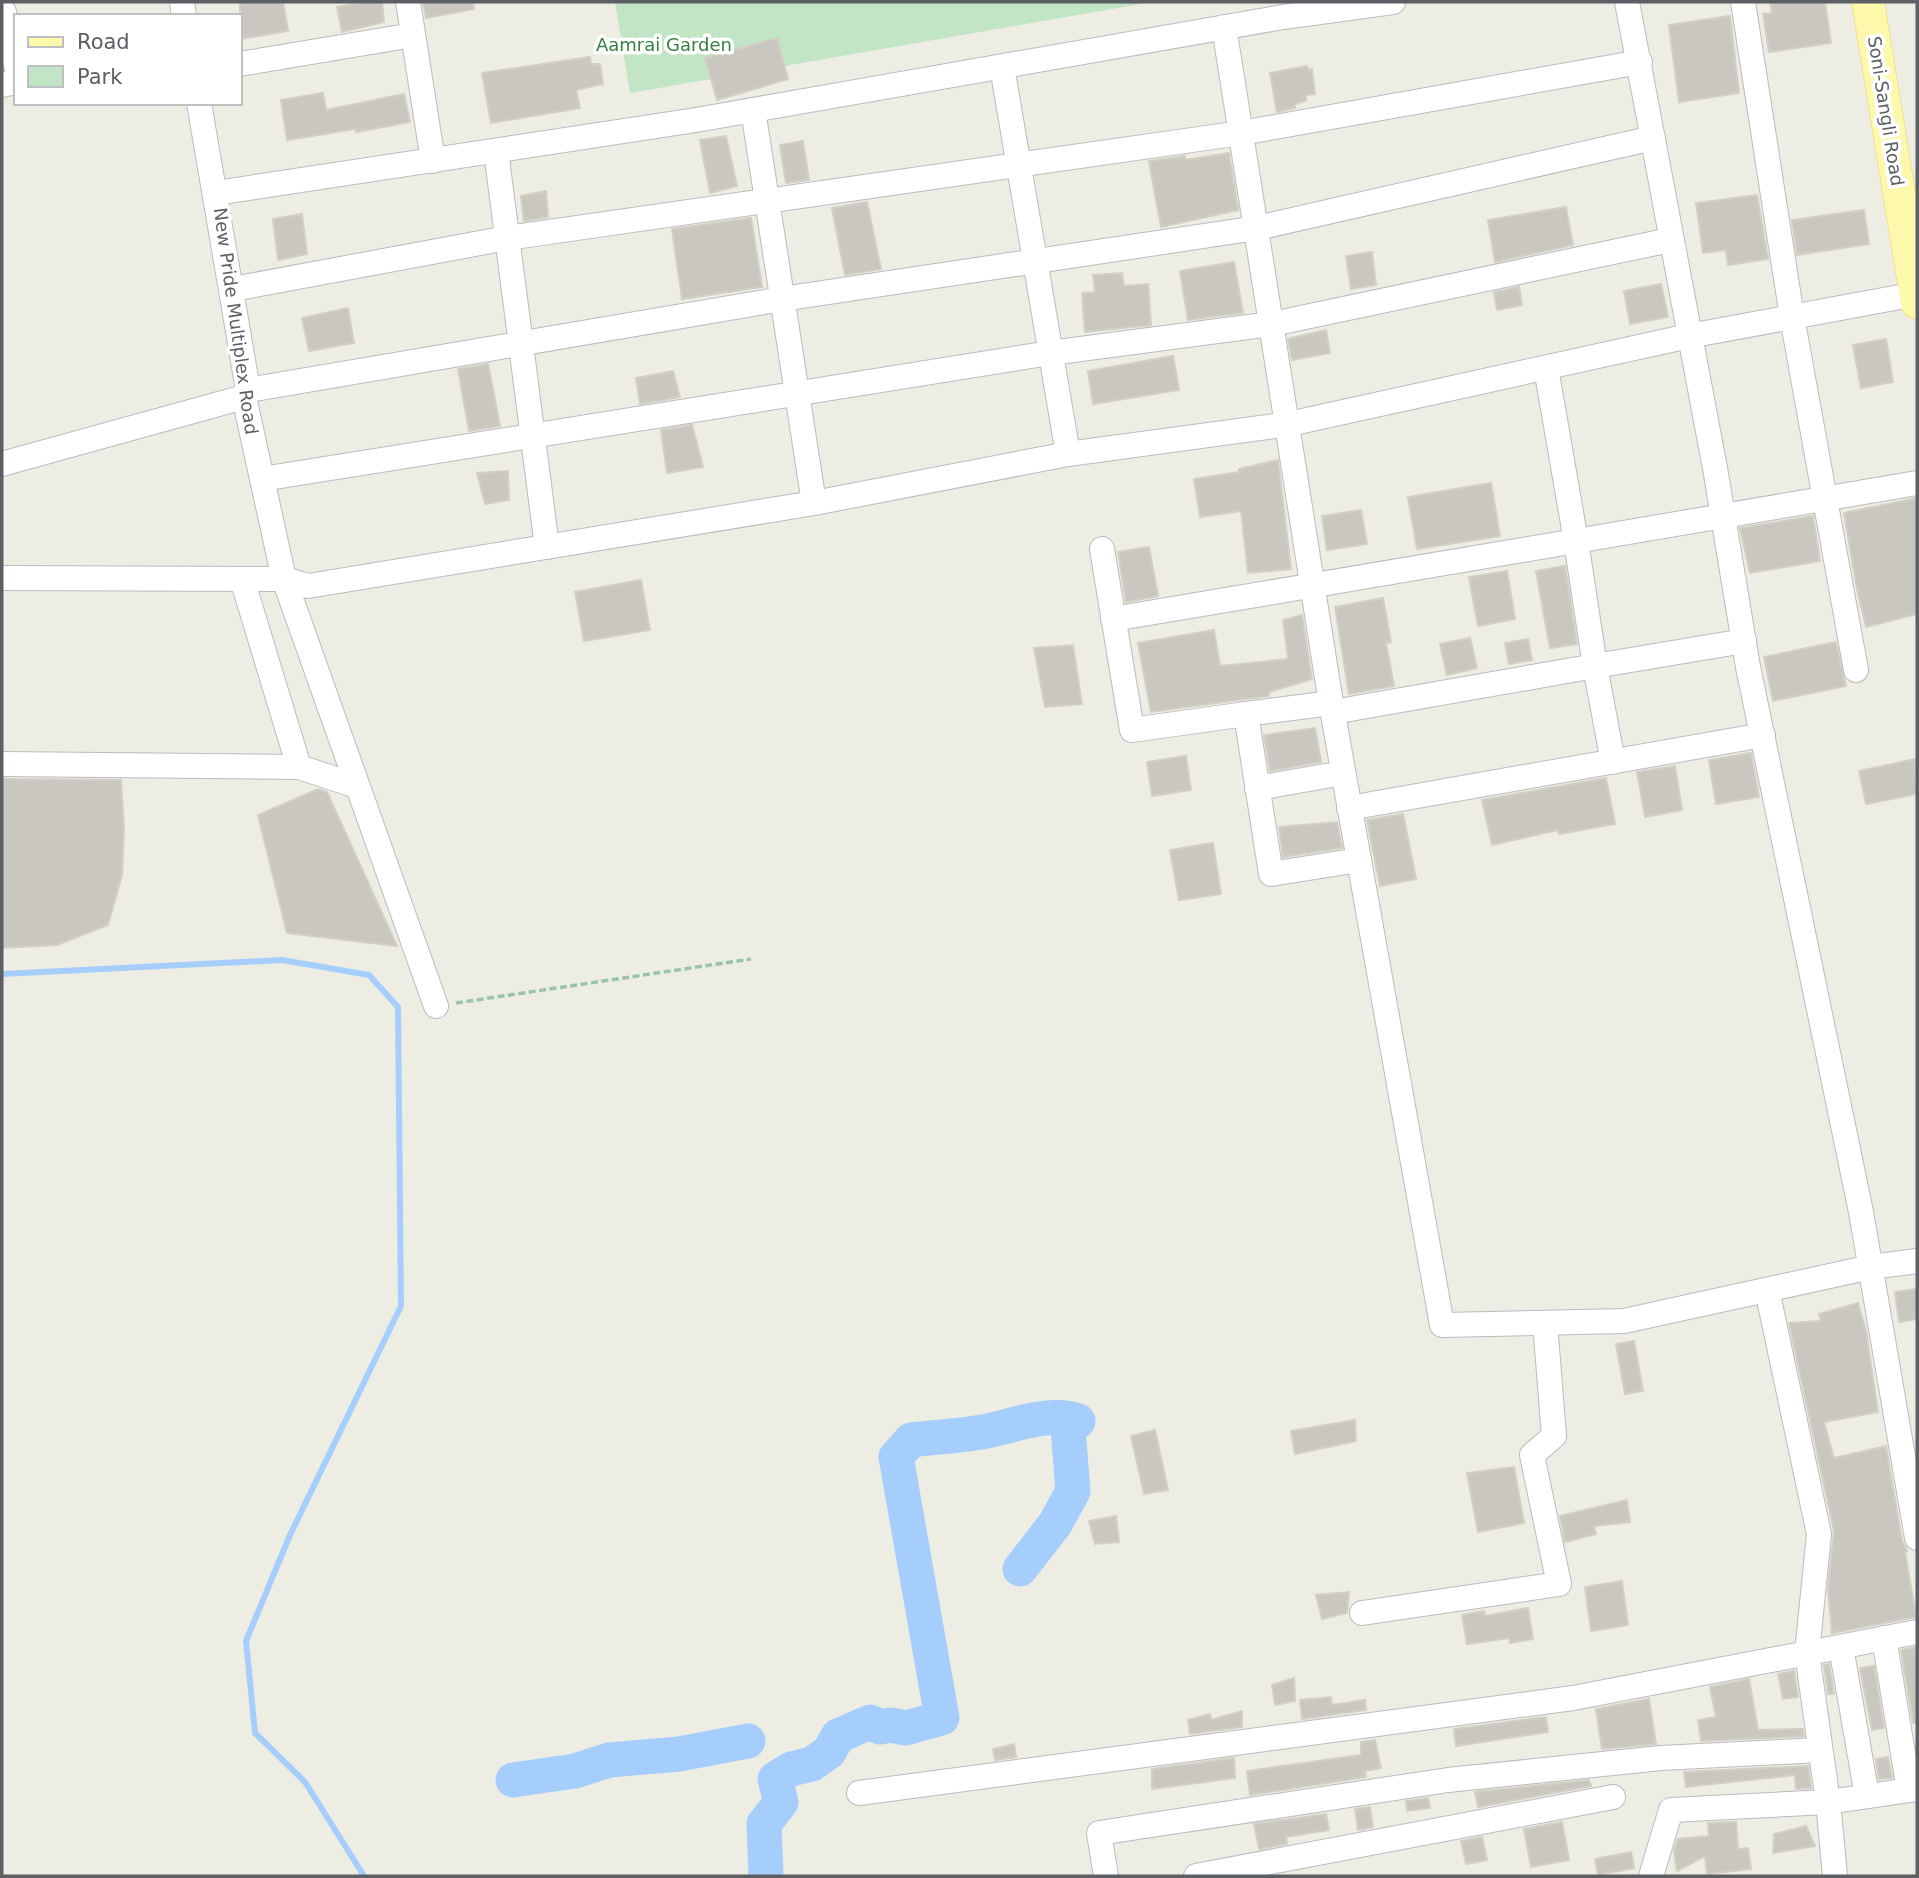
<svg xmlns="http://www.w3.org/2000/svg" width="1919" height="1878" viewBox="0 0 1919 1878" font-family="'DejaVu Sans',sans-serif">
	<style>
		.green { fill: #c1e5c5 }
		.lines { fill: none; stroke-linecap: round; stroke-linejoin: round }
		.stream { stroke: #a6cefd; stroke-width: 6 }
		.river { stroke: #a6cefd; stroke-width: 35 }
		.building { fill: #cac7c1; stroke: #d3cfc3; stroke-width: 2 }
		.minor-casing { stroke: #b9bbc0; stroke-width: 26 }
		.major-casing { stroke: #eed45e; stroke-width: 33 }
		.path { stroke: #99c4aa; stroke-width: 3.5; stroke-dasharray: 7 3.5; stroke-linecap: butt }
		.minor { stroke: #fff; stroke-width: 24 }
		.major { stroke: #fdf8ab; stroke-width: 32 }
		.labels { text-anchor: middle; dominant-baseline: central; stroke-width: 7; stroke-linejoin: round; paint-order: stroke }
		.park-label { font-size: 18px; fill: #368141; stroke: #fff }
		.street-label { font-size: 18px; fill: #5c5f64; stroke: #fff }
	</style>
	<rect width="100%" height="100%" fill="#eeede4"/>
	<!-- green -->
	<path class="green" d="M615,2H1152L630,93Z"/>
	<g class="lines">
		<!-- stream -->
		<path class="stream" d="M2,974L282,960L369,975L398,1007L401,1306L290,1535L246,1641L255,1733L305,1782L364,1876"/>
		<!-- river -->
		<g class="river">
			<path d="M513,1780L575,1771L609,1760L679,1754L748,1741"/>
			<path d="M766,1876L764,1824L781,1802L775,1779L791,1769L812,1764L829,1752L838,1736L870,1722L880,1727L891,1725L906,1728L942,1718L896,1457L911,1440C935,1437 958,1436 982,1432C1010,1427 1051,1410 1078,1421L1068,1429L1073,1491L1055,1524L1020,1569"/>
		</g>
	</g>
	<!-- building -->
	<g class="building">
		<path d="M240,2H283L288,31L240,39Z"/>
		<path d="M363,2H382L384,22L342,32L337,7Z"/>
		<path d="M423,2H473L474,9L426,18Z"/>
		<path d="M1770,2H1825L1831,43L1769,52L1763,14L1772,13Z"/>
		<path d="M1730,16L1739,93L1679,102L1669,25Z"/>
		<path d="M777,38L788,79L717,100L705,58Z"/>
		<path d="M590,57L591,64H600L603,84L576,90L580,108L491,123L482,73Z"/>
		<path d="M1307,66L1308,70L1312,69L1315,94L1306,95V101L1295,104V108L1277,112L1270,73Z"/>
		<path d="M323,93L326,110L404,94L410,122L356,132L355,129L287,140L281,100Z"/>
		<path d="M726,136L737,186L710,193L700,140Z"/>
		<path d="M803,141L809,180L786,183L780,145Z"/>
		<path d="M1229,153L1238,210L1161,227L1149,161L1185,156V160Z"/>
		<path d="M546,191L548,217L524,221L521,196Z"/>
		<path d="M1757,195L1768,259L1728,265L1726,250L1703,253L1696,203Z"/>
		<path d="M867,202L881,269L845,275L832,208Z"/>
		<path d="M1566,207L1573,245L1495,262L1488,220Z"/>
		<path d="M1864,210L1869,244L1797,255L1792,220Z"/>
		<path d="M302,214L307,254L278,260L273,219Z"/>
		<path d="M751,218L762,287L682,299L672,229Z"/>
		<path d="M1372,252L1376,285L1351,289L1346,256Z"/>
		<path d="M1234,262L1243,313L1188,320L1180,271Z"/>
		<path d="M1122,273L1124,286L1148,284L1151,325L1085,332L1082,293L1095,292L1093,275Z"/>
		<path d="M1661,284L1668,317L1630,324L1624,291Z"/>
		<path d="M1519,287L1522,305L1497,310L1494,292Z"/>
		<path d="M348,308L354,343L309,351L302,318Z"/>
		<path d="M1326,330L1330,353L1292,360L1288,339Z"/>
		<path d="M1886,339L1893,382L1861,388L1853,345Z"/>
		<path d="M1173,356L1179,390L1093,404L1088,371Z"/>
		<path d="M488,364L500,426L469,431L458,369Z"/>
		<path d="M673,371L680,397L640,404L636,378Z"/>
		<path d="M692,425L703,467L667,473L661,430Z"/>
		<path d="M1278,460L1291,569L1248,573L1241,511L1200,517L1194,479L1239,472V469Z"/>
		<path d="M508,471L509,500L485,504L477,473Z"/>
		<path d="M1491,483L1500,536L1417,549L1408,497Z"/>
		<path d="M1917,498V614L1866,627L1857,589L1844,513Z"/>
		<path d="M1361,510L1367,544L1327,550L1322,516Z"/>
		<path d="M1813,516L1820,561L1750,573L1740,528Z"/>
		<path d="M1149,547L1158,596L1126,602L1118,552Z"/>
		<path d="M1565,566L1577,644L1550,648L1536,571Z"/>
		<path d="M1507,571L1515,619L1478,626L1469,577Z"/>
		<path d="M641,580L650,630L584,641L575,592Z"/>
		<path d="M1383,598L1391,642L1386,643L1394,686L1349,694L1335,607Z"/>
		<path d="M1302,615L1312,679L1269,692V696L1151,712L1138,643L1214,630L1220,666L1288,659L1283,620Z"/>
		<path d="M1470,638L1477,668L1447,675L1440,644Z"/>
		<path d="M1528,639L1532,660L1509,664L1505,643Z"/>
		<path d="M1836,642L1846,686L1773,701L1764,657Z"/>
		<path d="M1073,645L1082,704L1045,707L1034,648Z"/>
		<path d="M1315,728L1321,762L1270,771L1264,735Z"/>
		<path d="M1751,753L1759,797L1716,804L1709,760Z"/>
		<path d="M1186,756L1191,790L1152,796L1147,762Z"/>
		<path d="M1915,759L1917,794L1866,804L1859,771Z"/>
		<path d="M1675,766L1682,810L1645,817L1637,772Z"/>
		<path d="M1606,778L1615,824L1559,834L1558,830L1492,845L1482,800Z"/>
		<path d="M2,779L121,780L124,828L122,875L108,925L57,945L2,948Z"/>
		<path d="M318,789L327,792L397,946L287,933L258,815Z"/>
		<path d="M1403,814L1416,879L1380,886L1367,820Z"/>
		<path d="M1337,822L1342,848L1283,857L1279,827Z"/>
		<path d="M1213,843L1221,894L1179,900L1170,850Z"/>
		<path d="M1917,1289V1319L1899,1322L1895,1292Z"/>
		<path d="M1858,1303L1866,1331L1878,1412L1824,1422L1834,1458L1886,1446L1902,1541L1907,1551L1905,1552L1916,1617L1832,1633L1828,1589L1834,1531L1789,1323L1821,1321L1819,1314Z"/>
		<path d="M1634,1341L1643,1391L1625,1394L1616,1344Z"/>
		<path d="M1355,1420L1356,1441L1295,1454L1291,1431Z"/>
		<path d="M1155,1430L1168,1490L1144,1494L1131,1436Z"/>
		<path d="M1514,1467L1524,1523L1478,1532L1467,1473Z"/>
		<path d="M1627,1500L1630,1522L1594,1526L1596,1534L1565,1542L1560,1516Z"/>
		<path d="M1116,1516L1119,1542L1095,1544L1089,1521Z"/>
		<path d="M1622,1581L1628,1625L1591,1631L1585,1587Z"/>
		<path d="M1349,1592L1347,1613L1322,1619L1316,1595Z"/>
		<path d="M1528,1608L1533,1639L1510,1643L1509,1638L1467,1644L1462,1615L1484,1611L1485,1616Z"/>
		<path d="M1917,1647V1722L1913,1723L1901,1650Z"/>
		<path d="M1829,1664L1834,1694H1828L1824,1665Z"/>
		<path d="M1874,1666L1884,1728L1872,1730L1860,1668Z"/>
		<path d="M1794,1671L1798,1697L1783,1699L1778,1674Z"/>
		<path d="M1294,1678L1295,1701L1275,1705L1272,1685Z"/>
		<path d="M1749,1679L1758,1730L1803,1729L1804,1736L1701,1741L1698,1720L1716,1717L1710,1687Z"/>
		<path d="M1331,1697L1332,1705L1365,1700L1366,1710L1302,1719L1300,1700Z"/>
		<path d="M1649,1699L1656,1744L1602,1749L1596,1709Z"/>
		<path d="M1242,1711V1727L1190,1734L1188,1720L1210,1714L1211,1720Z"/>
		<path d="M1546,1717L1548,1732L1456,1746L1454,1729Z"/>
		<path d="M1375,1740L1381,1768L1365,1771L1366,1777L1250,1795L1247,1771L1361,1755V1742Z"/>
		<path d="M1014,1744L1016,1757L995,1760L993,1749Z"/>
		<path d="M1888,1757L1892,1778L1879,1779L1876,1759Z"/>
		<path d="M1234,1758L1235,1778L1152,1789V1769Z"/>
		<path d="M1808,1766L1811,1788L1796,1789L1795,1775L1686,1787L1684,1772Z"/>
		<path d="M1589,1780L1591,1786L1478,1807L1475,1792Z"/>
		<path d="M1428,1798L1430,1808L1407,1811L1406,1801Z"/>
		<path d="M1370,1807L1373,1827L1358,1830L1355,1809Z"/>
		<path d="M1326,1814L1329,1830L1286,1837L1287,1844L1259,1849L1254,1824Z"/>
		<path d="M1562,1822L1569,1860L1531,1867L1524,1829Z"/>
		<path d="M1736,1822L1738,1849L1748,1848L1751,1869L1707,1874L1705,1856L1677,1871L1674,1850L1678,1839L1709,1836L1708,1823Z"/>
		<path d="M1806,1826L1815,1846L1773,1853L1774,1834Z"/>
		<path d="M1482,1837L1487,1860L1466,1864L1461,1841Z"/>
		<path d="M1631,1852L1634,1868L1598,1875L1595,1859Z"/>
	</g>
	<g class="lines">
		<defs>
			<g id="minor">
				<path d="M182,2L184,16"/>
				<path d="M408,2L433,161"/>
				<path d="M1627,2L1715,468L1748,667L1861,1212L1917,1538"/>
				<path d="M1743,2L1792,317L1856,670"/>
				<path d="M2,12H4L16,66"/>
				<path d="M1224,27L1331,703L1442,1325L1624,1321L1871,1267L1917,1261"/>
				<path d="M240,64L413,35"/>
				<path d="M1002,67L1068,454"/>
				<path d="M2,85L16,82"/>
				<path d="M199,103L248,390L244,397L284,579L436,1006"/>
				<path d="M753,110L814,503"/>
				<path d="M496,151L547,547"/>
				<path d="M216,193L696,120L1283,17L1393,2"/>
				<path d="M233,289L507,238L1241,133L1640,62"/>
				<path d="M248,390L782,299L1257,228L1653,138"/>
				<path d="M2,464L244,397"/>
				<path d="M262,479L1050,353L1272,324L1670,240"/>
				<path d="M1102,549L1132,730L1246,714"/>
				<path d="M2,578L284,579L308,586L814,503L1068,454L1289,424L1689,336L1916,294"/>
				<path d="M242,579L299,767"/>
				<path d="M1113,619L1576,541L1546,368"/>
				<path d="M1331,703L1246,714L1271,874L1359,860"/>
				<path d="M1333,712L1595,666L1576,541L1917,483"/>
				<path d="M1613,762L1595,666L1744,641"/>
				<path d="M2,764L299,767L357,786"/>
				<path d="M1257,788L1343,773"/>
				<path d="M1349,808L1763,735"/>
				<path d="M1362,1613L1559,1584L1532,1455L1554,1436L1545,1323"/>
				<path d="M1884,1638L1909,1790"/>
				<path d="M1841,1647L1867,1796"/>
				<path d="M859,1793L1573,1698L1917,1632"/>
				<path d="M1106,1876L1099,1833L1448,1780L1661,1758L1820,1750"/>
				<path d="M1196,1876L1613,1797"/>
				<path d="M1651,1876L1671,1810L1828,1802L1807,1653L1819,1534L1767,1290"/>
				<path d="M1835,1876L1828,1802L1917,1789"/>
			</g>
			<path id="major" d="M1868,2L1917,303"/>
		</defs>
		<!-- minor casing -->
		<use href="#minor" class="minor-casing"/>
		<!-- major casing -->
		<use href="#major" class="major-casing"/>
		<!-- path -->
		<path class="path" d="M456,1003L751,959"/>
		<!-- minor -->
		<use href="#minor" class="minor"/>
		<!-- major -->
		<use href="#major" class="major"/>
	</g>
	<g class="labels">
		<!-- park labels -->
		<g class="park-label">
			<text x="664" y="44">Aamrai Garden</text>
		</g>
		<!-- street labels -->
		<g class="street-label">
			<text transform="translate(1886 111) rotate(81)">Soni-Sangli Road</text>
			<text transform="translate(236 321) rotate(82)">New Pride Multiplex Road</text>
		</g>
	</g>
	<!-- border -->
	<rect width="1919" height="1878" fill="none" stroke="#5c5f64" stroke-width="7"/>
	<!-- legend -->
	<rect x="14" y="14" width="228" height="91" fill="#ffffff" stroke="#bebfc1" stroke-width="2"/>
	<rect x="28" y="37" width="35" height="10" fill="#fdf8ab" stroke="#bebfc1" stroke-width="2"/>
	<text x="77" y="49" font-size="21" fill="#5c5f64">Road</text>
	<rect x="28" y="66" width="35" height="21" fill="#c1e5c5" stroke="#bebfc1" stroke-width="2"/>
	<text x="77" y="84" font-size="21" fill="#5c5f64">Park</text>
</svg>
